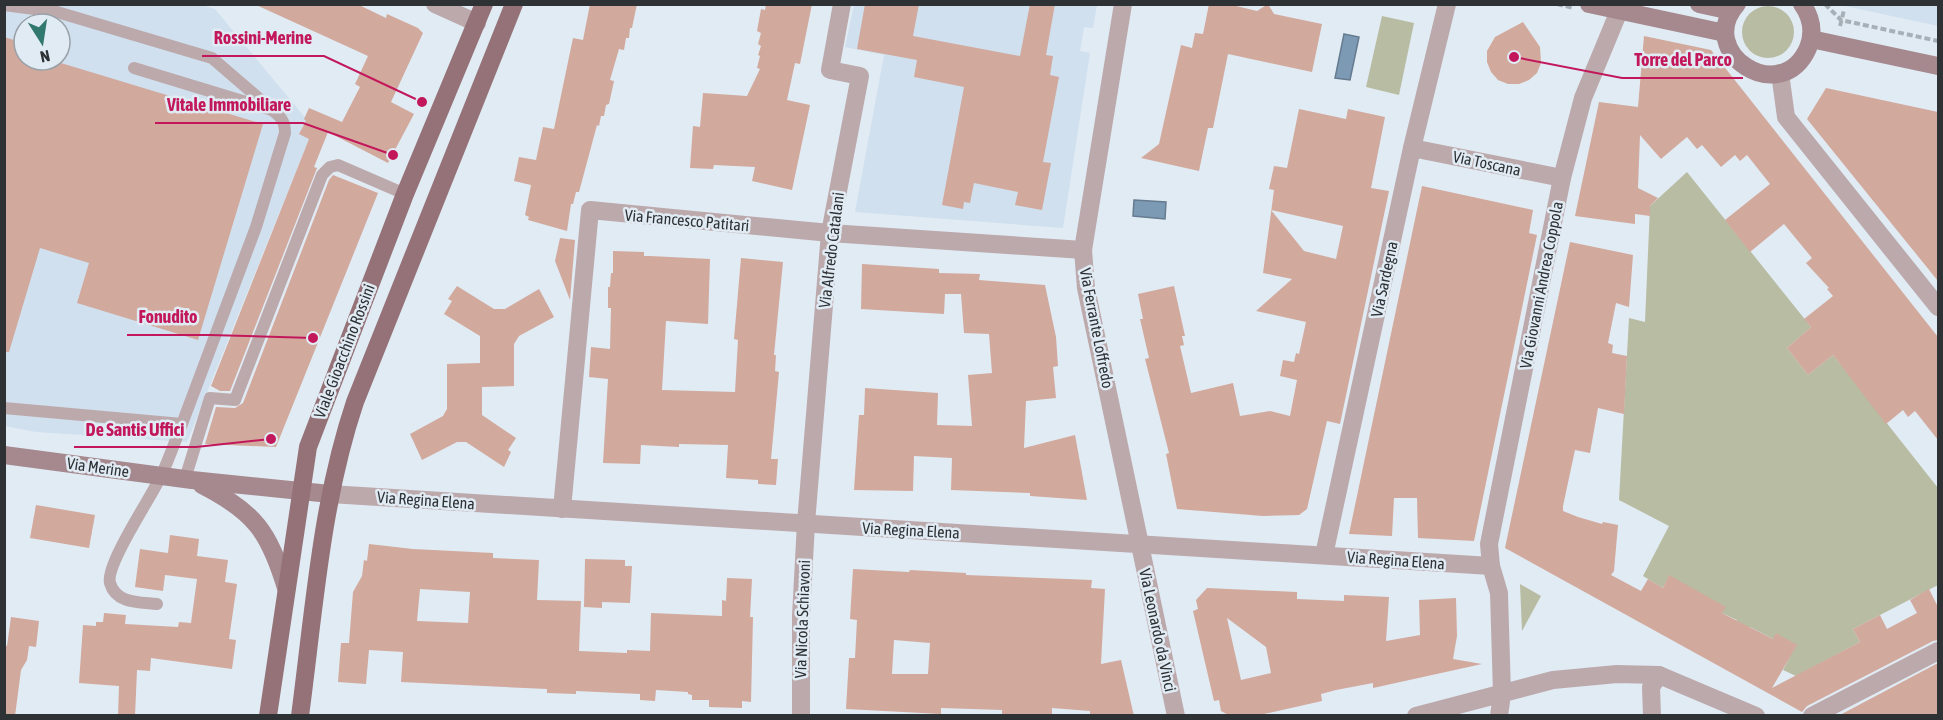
<svg xmlns="http://www.w3.org/2000/svg" width="1943" height="720" viewBox="0 0 1943 720" font-family="'Asap Condensed',sans-serif">
	<style>
		.built { fill: #d0e0ee; fill-rule: evenodd }
		.green { fill: #b8bca2 }
		.water { fill: #7d9ab5; stroke: #657b8f; stroke-width: 1.5 }
		.building { fill: #d2a99d; fill-rule: evenodd }
		.lines { fill: none; stroke-linecap: round; stroke-linejoin: round }
		.path { stroke: #a8b0b7; stroke-width: 4; stroke-dasharray: 6 3; stroke-linecap: butt }
		.lane { stroke: #bca9ac; stroke-width: 12 }
		.street { stroke: #bca9ac; stroke-width: 18 }
		.secondary { stroke: #a5898e; stroke-width: 18 }
		.primary { stroke: #947278; stroke-width: 18 }
		.labels { text-anchor: middle; dominant-baseline: central; stroke-width: 5; stroke-linejoin: round; paint-order: stroke }
		.street-label { font-size: 16px; fill: #2e3235; stroke: #e1ebf4 }
		.leader { fill: none; stroke: #c2185b; stroke-width: 2 }
		.callout-dot { fill: #c2185b; stroke: #e1ebf4; stroke-width: 2 }
		.callout-label { font-size: 18px; text-anchor: middle; font-weight: bold; fill: #c2185b; stroke: #e1ebf4; stroke-width: 5; stroke-linejoin: round; paint-order: stroke }
	</style>
	<rect width="100%" height="100%" fill="#e1ebf4"/>
	<!-- built -->
	<g class="built">
		<path d="M199,4L215,9L307,120L309,139L187,442L36,432L5,426L4,5ZM24,24H60V60H24Z"/>
		<path d="M854,5H1097L1093,28L1084,27L1080,51L1090,53L1063,228L855,212L884,55L845,47Z"/>
		<path d="M1844,5H1938V26L1845,6Z"/>
	</g>
	<!-- green -->
	<g class="green">
		<circle cx="1768" cy="32" r="26"/>
		<path d="M1382,16L1414,23L1399,95L1366,87Z"/>
		<path d="M1687,172L1811,327L1787,348L1808,375L1833,355L1938,488V585L1853,629L1860,642L1796,676L1783,670L1796,645L1779,642L1750,627L1730,634L1737,620L1722,613L1669,576L1663,588L1643,576L1669,526L1619,500L1629,318L1645,322L1650,206Z"/>
		<path d="M1520,584L1541,596L1522,631Z"/>
	</g>
	<!-- water -->
	<g class="water">
		<path d="M1344,34L1359,37L1350,80L1335,78Z"/>
		<path d="M1134,200L1166,202L1165,219L1133,216Z"/>
	</g>
	<!-- building -->
	<g class="building">
		<path d="M254,4H357L386,18L387,14L418,28L423,33L391,102L414,114L388,163L328,132L314,167L317,168L230,391H220L211,386L309,139L299,134L306,121L304,119L309,108L342,122L360,87L355,84L368,56Z"/>
		<path d="M590,4H637L632,28H630L629,38H626L624,50L619,49L610,80L614,81L609,104L606,105L604,116H601L599,126L597,125L579,192H576L573,204H571L567,231L528,220L529,217L525,215L531,185L514,181L519,157L536,160L543,127L554,129L573,38L583,40Z"/>
		<path d="M766,4H812L800,64L795,63L787,100L810,105L792,190L752,181L755,167L714,165L713,169L690,168L693,126L700,127L703,93L747,96L760,69L757,68L760,56L758,55L761,46L758,44L761,33L757,31L761,9L765,10Z"/>
		<path d="M865,4H919L913,36L1020,56L1030,4H1055L1046,55L1053,56L1050,75L1059,77L1043,162L1051,163L1042,210L1015,205L1018,192L974,183L970,203L964,202L963,209L942,205L964,87L914,77L917,60L857,49Z"/>
		<path d="M1209,4H1228L1257,11L1268,4L1274,14L1322,24L1312,72L1228,54L1213,128H1208L1199,171L1141,158L1159,144L1181,45L1192,48L1195,33L1203,34Z"/>
		<path d="M1523,22L1540,47L1541,63L1537,73L1529,80L1519,84H1508L1498,80L1491,72L1487,62V51L1495,37Z"/>
		<path d="M1644,36L1711,50L1938,337V440L1915,411L1908,417L1903,410L1886,424L1833,355L1808,375L1787,348L1811,327L1804,319L1833,296L1827,289L1829,288L1806,263L1812,258L1784,224L1750,252L1725,220L1770,184L1747,155L1740,161L1735,155L1721,167L1702,145L1697,149L1687,137L1661,159L1640,135L1638,188L1658,198L1650,206V216L1635,214V224L1575,216L1599,102L1638,107Z"/>
		<path d="M4,37L24,43V60H51L263,124L198,340L77,303L89,263L40,248L9,352H4Z"/>
		<path d="M1826,88L1938,112V281L1807,119Z"/>
		<path d="M1299,109L1346,119L1348,109L1385,117L1371,188L1389,191L1340,424L1327,421L1307,509L1299,515L1263,516L1177,509L1166,454L1169,453L1145,359L1149,358L1140,319H1143L1138,294L1174,286L1185,336H1182L1184,345L1180,346L1191,393L1233,383L1240,416L1270,411L1290,416L1297,380L1280,376L1283,360L1294,362L1296,353L1299,354L1306,322L1256,311L1292,279L1263,273L1274,190L1269,189L1274,166L1287,168ZM1271,210L1343,226L1336,259L1304,251Z"/>
		<path d="M333,175L378,193L276,447L205,444L216,407L235,408L243,403L329,180Z"/>
		<path d="M1422,186L1533,210L1529,233L1537,235L1474,541L1418,538L1417,498H1394L1392,536L1349,534Z"/>
		<path d="M560,238L575,240L570,300L555,261Z"/>
		<path d="M1570,242L1633,255L1629,307L1616,303L1608,343L1613,345L1612,353L1627,356L1624,414L1598,408L1590,453L1575,450L1563,506V511L1578,517L1602,524L1603,522L1618,525L1614,571L1611,575L1641,591L1648,579L1663,588L1669,575L1726,607L1722,613L1773,639L1776,633L1797,645L1772,688L1860,642L1853,629L1880,615L1887,629L1917,613L1910,600L1929,589L1938,607V640L1933,641L1807,706L1802,712L1505,548Z"/>
		<path d="M613,251L644,252V256H650L710,259L708,324L666,321L662,390L735,392L738,340L734,339L741,258L783,262L774,355H776L775,371L779,372L771,459H778L776,485L758,484V480L726,478L728,445L679,444V447L641,445L640,464L603,463L608,379L589,377L591,347L610,349L611,308H608V287H610L611,273H613Z"/>
		<path d="M862,264L939,269V273L980,274L979,280L1045,285L1056,337L1058,366L1053,367L1056,398L1026,401L1024,448L1075,435L1087,500L1030,496V493L951,490L952,458L914,456L913,491L854,490L859,415H864L865,388L938,393L937,425L972,426L968,375L992,373L989,334L964,333L961,294H945L944,314L861,309Z"/>
		<path d="M457,286L494,309H505L539,289L554,317L519,336L514,344V386L482,387V415L516,438L508,450L511,452L504,467L466,442H457L422,460L410,434L443,416L447,409V364L480,363V336L444,314L452,301L448,299Z"/>
		<path d="M36,505L95,515L89,548L30,538Z"/>
		<path d="M170,535L199,539L197,556L228,560L225,582L237,584L229,639L236,640L232,669L151,658L150,671L137,670L135,716H118L119,686L79,683L83,625L96,626V622H103L104,613L126,615L125,624L178,627L179,622L191,623L197,579L165,575L163,591L135,587L140,549L168,553Z"/>
		<path d="M369,544L413,549L493,553V558L539,560L537,600L581,601L579,651L627,653V650L650,651L651,613L722,616V600L726,601L727,578L752,579L750,617H753L751,702L742,701V708L709,707V700H692V695L688,694V692L656,690L655,701L640,700V694L576,691V694L547,693V689L401,682L403,652L369,650L366,684L338,682L341,643H349L353,592L362,576L364,560L367,561ZM420,589L470,592L468,623L417,621Z"/>
		<path d="M585,559L625,560V566H632L630,603L602,602V608L584,607Z"/>
		<path d="M853,569L909,572L910,570L966,573V575L1092,580L1091,588L1105,589L1101,664L1121,660L1134,716H1090V711L1052,708V716H1002V710L941,708V714L846,709L849,658H855L857,620L850,619ZM894,640L930,643L928,674H892Z"/>
		<path d="M1207,588L1297,592V599L1344,601V595L1389,597L1386,641L1420,635L1419,600L1456,598L1457,636L1453,659L1482,664L1373,688V683L1336,690L1321,694L1322,701L1255,716H1230L1221,711L1219,700L1214,701L1193,611L1198,609L1196,600ZM1227,618L1266,647L1271,673L1241,680Z"/>
		<path d="M11,617L39,621L36,647L29,646L27,660L21,670L15,716H6L4,645L7,646Z"/>
		<path d="M1938,663V716H1838Z"/>
	</g>
	<g class="lines">
		<!-- path -->
		<g class="path">
			<path d="M1557,4L1573,8"/>
			<path d="M1825,4L1841,20L1938,41"/>
			<path d="M1840,26L1844,10"/>
		</g>
		<!-- lane -->
		<g class="lane">
			<path d="M4,5L57,12L212,58L269,107"/>
			<path d="M4,408L182,424L256,227L285,133C285,121 281,117 272,110L134,68"/>
			<path d="M185,479L210,398L235,400L322,175L330,167L338,165L405,194"/>
			<path d="M157,604C140,602 116,604 110,583C105,565 152,496 161,476C169,459 175,441 182,424"/>
		</g>
		<!-- street -->
		<g class="street">
			<path d="M435,4L477,23"/>
			<path d="M1123,4L1083,250L1086,288L1176,716"/>
			<path d="M1780,73L1786,117L1938,307"/>
			<path d="M1412,148L1562,178"/>
			<path d="M330,494L1491,566"/>
			<path d="M562,509L590,210L830,233L1083,250"/>
			<path d="M1324,555L1412,148L1447,4"/>
			<path d="M801,716V616L806,523L830,233L860,76L830,70L842,4"/>
			<path d="M1416,716L1553,680L1617,674L1659,675L1756,716"/>
			<path d="M1499,716L1502,694L1499,593L1491,566L1489,544L1562,178L1583,98L1619,11"/>
			<path d="M1652,716L1651,687L1659,675"/>
			<path d="M1812,716L1938,651"/>
		</g>
		<!-- secondary -->
		<g class="secondary">
			<path d="M1589,4L1725,33"/>
			<path d="M1699,4L1731,11"/>
			<path d="M1737,4C1694,52 1781,109 1808,48C1814,33 1812,18 1802,4"/>
			<path d="M1811,39L1938,66"/>
			<path d="M4,455L192,480L330,494"/>
			<path d="M202,485C255,512 269,532 286,588"/>
		</g>
		<!-- primary -->
		<g class="primary">
			<path d="M268,716L308,447L405,194L484,4"/>
			<path d="M300,716C314,611 321,503 355,402L514,4"/>
		</g>
	</g>
	<g class="labels">
		<!-- street labels -->
		<g class="street-label">
			<text transform="translate(1487 163) rotate(12)">Via Toscana</text>
			<text transform="translate(687 220) rotate(5)">Via Francesco Patitari</text>
			<text transform="translate(831 250) rotate(-83)">Via Alfredo Catalani</text>
			<text transform="translate(1384 279) rotate(-78)">Via Sardegna</text>
			<text transform="translate(1541 285) rotate(-79)">Via Giovanni Andrea Coppola</text>
			<text transform="translate(1097 328) rotate(79)">Via Ferrante Loffredo</text>
			<text transform="translate(344 351) rotate(-69)">Viale Gioacchino Rossini</text>
			<text transform="translate(98 467) rotate(8)">Via Merine</text>
			<text transform="translate(426 500) rotate(4)">Via Regina Elena</text>
			<text transform="translate(911 530) rotate(3)">Via Regina Elena</text>
			<text transform="translate(1396 560) rotate(4)">Via Regina Elena</text>
			<text transform="translate(802 619) rotate(-88)">Via Nicola Schiavoni</text>
			<text transform="translate(1158 630) rotate(78)">Via Leonardo da Vinci</text>
		</g>
	</g>
	<!-- callouts -->
	<path class="leader" d="M422 102L324 56H202M1514 57L1622 78H1743M393 155L303 123H155M313 338L210 335H127M271 439L196 447H74"/>
	<g class="callout-dot">
		<circle cx="422" cy="102" r="6"/>
		<circle cx="1514" cy="57" r="6"/>
		<circle cx="393" cy="155" r="6"/>
		<circle cx="313" cy="338" r="6"/>
		<circle cx="271" cy="439" r="6"/>
	</g>
	<g class="callout-label">
		<text x="263" y="44">Rossini-Merine</text>
		<text x="1683" y="66">Torre del Parco</text>
		<text x="229" y="111">Vitale Immobiliare</text>
		<text x="168" y="323">Fonudito</text>
		<text x="135" y="436">De Santis Uffici</text>
	</g>
	<!-- border -->
	<rect width="1943" height="720" fill="none" stroke="#2e3235" stroke-width="12"/>
	<!-- north arrow -->
	<g transform="translate(42 42) rotate(168)"><circle r="28" fill="#e1ebf4" stroke="#99a1a8" stroke-width="1.5"/>
	<path d="M0-4.5L10 22L0 15L-10 22Z" fill="#31786f"/>
	<text y="-9" font-size="16" font-weight="bold" text-anchor="middle" fill="#2e3235">N</text>
	</g>
</svg>
